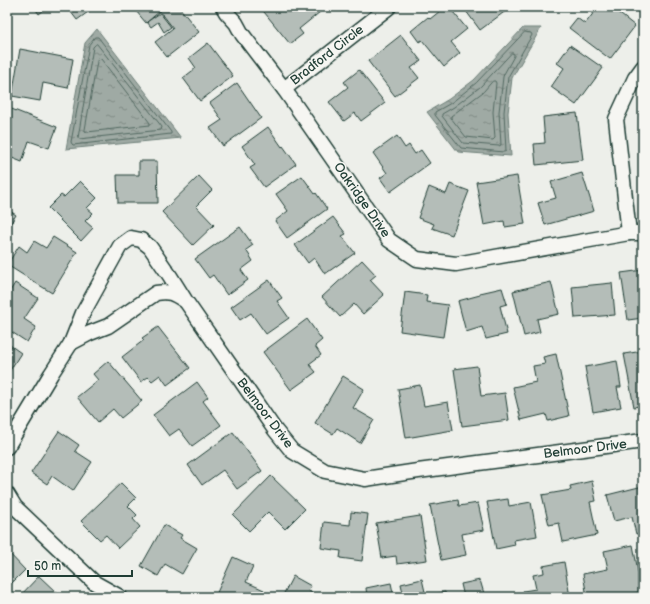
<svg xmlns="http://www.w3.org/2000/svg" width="650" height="604" viewBox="0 0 650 604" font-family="'Balsamiq Sans',sans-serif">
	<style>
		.water { fill: url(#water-ripples); stroke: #6c7e77 }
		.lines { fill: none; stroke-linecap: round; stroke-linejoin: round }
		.shore { stroke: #526961; stroke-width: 1 }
		.building { fill: #b4bdb8; stroke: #1f3d34 }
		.street-casing { stroke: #1f3d34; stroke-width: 17 }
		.street { stroke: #f6f6f2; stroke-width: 14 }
		.labels { text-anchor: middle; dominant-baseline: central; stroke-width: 3; stroke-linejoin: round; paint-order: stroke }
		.street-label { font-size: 13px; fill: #1f3d34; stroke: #f6f6f2 }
	</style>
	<defs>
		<pattern id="water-ripples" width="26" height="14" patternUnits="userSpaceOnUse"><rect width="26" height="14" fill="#9faaa4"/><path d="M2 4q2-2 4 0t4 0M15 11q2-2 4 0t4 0" fill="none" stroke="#818c86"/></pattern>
	</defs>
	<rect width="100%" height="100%" fill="#edefea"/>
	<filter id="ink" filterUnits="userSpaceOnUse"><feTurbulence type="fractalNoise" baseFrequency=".025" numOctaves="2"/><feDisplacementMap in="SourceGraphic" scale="8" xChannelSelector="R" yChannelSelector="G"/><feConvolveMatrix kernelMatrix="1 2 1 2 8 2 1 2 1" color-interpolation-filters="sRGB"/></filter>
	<g filter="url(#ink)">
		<!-- water -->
		<g class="water">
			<path d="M523,28H541L512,78L508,113L511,156L458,152L427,112L449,99L474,80Z"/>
			<path d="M97,29L181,138L66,149L85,43Z"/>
		</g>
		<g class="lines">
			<!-- shore -->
			<g class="shore">
				<path d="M525,32L531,33L532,35L508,77L504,112L506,151L504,152L461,148L435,115V112L451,103L476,83Z"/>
				<path d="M95,37H98L171,132V134L73,145L72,144L71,142L89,45Z"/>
				<path d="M97,44L162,127L161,130L79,139L78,138L93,47L95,45Z"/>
				<path d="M512,53L514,54V56L504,74L503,77L499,112L501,145L499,146L463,143L442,116V114L454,107L480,87Z"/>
				<path d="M98,58L101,59L150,123V125L87,132L85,131V130Z"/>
				<path d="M493,81H495L496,83L493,112L495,138L493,140L466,137L451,118V116L483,92Z"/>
			</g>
		</g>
		<!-- building -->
		<g class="building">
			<path d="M34,7H48L39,14Z"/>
			<path d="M67,7H95L77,20Z"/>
			<path d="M141,7H179L199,32L167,57L155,42L173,28L160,11L146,23L136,11Z"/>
			<path d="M260,7H316L320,12L299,29L303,34L290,44Z"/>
			<path d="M445,7H449L467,29L451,42L460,53L444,67L422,40L419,42L411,31L428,17L430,19Z"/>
			<path d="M463,7H511L480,30Z"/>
			<path d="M598,7H611L635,26L610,59L569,28L577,18L585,24Z"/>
			<path d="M160,13L171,27L164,32L158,22L151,27L147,22Z"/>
			<path d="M401,35L421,61L411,68L419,78L395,96L368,61Z"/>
			<path d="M208,43L233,76L200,101L183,78L196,68L189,58Z"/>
			<path d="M570,45L603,68L576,105L551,87L564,68L557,63Z"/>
			<path d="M20,49L73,59L68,88L43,83L40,101L12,96Z"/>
			<path d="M359,70L385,103L361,121L355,113L344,121L329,102L348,87L344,82Z"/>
			<path d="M237,83L261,118L223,146L210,128L222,120L210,103Z"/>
			<path d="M9,108L57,127L49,148L29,141L22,162L7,156V113Z"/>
			<path d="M577,113L583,160L536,165L534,144L545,143L543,117Z"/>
			<path d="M268,127L282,147L283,146L296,164L264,187L250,168L255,165L242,146Z"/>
			<path d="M397,136L405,148L409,145L415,154L421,150L430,163L390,192L380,178L387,173L373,153Z"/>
			<path d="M139,161H157L158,203H118L117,175H139Z"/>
			<path d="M582,173L594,211L545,225L538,203L556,198L551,182Z"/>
			<path d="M199,176L212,190L196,206L214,225L193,245L162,212Z"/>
			<path d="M302,176L315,194L316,193L327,209L287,238L275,221L288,211L276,194Z"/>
			<path d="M517,176L525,224L505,227L504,221L484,225L476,182Z"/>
			<path d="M80,181L97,198L87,208L93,213L85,221L93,228L81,241L48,208L61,195L64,197Z"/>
			<path d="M450,184L469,191L452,235L432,228L434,224L418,218L429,187L446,194Z"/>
			<path d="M7,209L16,215L7,229Z"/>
			<path d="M333,217L346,234L342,236L355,253L325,274L314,258L308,263L295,245Z"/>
			<path d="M240,227L253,245L246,250L253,261L241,270L248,280L227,295L213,275L209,278L195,259Z"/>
			<path d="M53,237L77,252L52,293L7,265L19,246L27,252L34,241L46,248Z"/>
			<path d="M362,260L376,275L370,280L384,295L363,314L354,304L340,317L322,297Z"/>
			<path d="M643,270V318L628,320L621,273Z"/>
			<path d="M269,280L282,298L277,301L289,318L266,334L251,313L240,320L231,307Z"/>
			<path d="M551,282L559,314L537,319L540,332L524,336L513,291Z"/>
			<path d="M15,283L38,298L24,319L36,327L27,342L7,329V296Z"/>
			<path d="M612,283L615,315L575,318L572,287Z"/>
			<path d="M502,288L507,304L500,306L507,334L486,339L482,327L466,332L458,301L480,295V293Z"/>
			<path d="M405,292L427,295L426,302L448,305L443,337L400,331Z"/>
			<path d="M307,319L322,340L315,346L321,355L309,364L316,372L291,390L263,352Z"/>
			<path d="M158,327L190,368L167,385L160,375L152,381L148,377L141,382L122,357L144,340L142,338Z"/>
			<path d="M7,343L21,353L7,375Z"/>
			<path d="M643,351V405L634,407L624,354Z"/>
			<path d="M556,354L569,416L548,421L546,414L521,420L513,387L536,382L533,366L545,364L543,357Z"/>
			<path d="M108,361L142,401L121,418L113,409L98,422L77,397L98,380L93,374Z"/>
			<path d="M617,361L621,387H617L621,407L593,412L585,367Z"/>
			<path d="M477,366L481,396L505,393L509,420L462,426L454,369Z"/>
			<path d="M343,376L364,389L353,408L374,420L360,443L337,428L333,434L315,423Z"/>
			<path d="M197,382L208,397L203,401L221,425L192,446L179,429L169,436L153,415Z"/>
			<path d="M420,385L424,406L448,402L453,430L406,438L398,389Z"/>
			<path d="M59,431L79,445L75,451L92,462L73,491L52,476L47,484L31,473Z"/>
			<path d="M233,432L262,471L237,489L223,470L202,485L188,465Z"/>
			<path d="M271,476L305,509L285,529L268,512L249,531L233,515Z"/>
			<path d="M592,481L596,501L590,502L597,535L563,542L559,523L549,525L542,495L571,490L570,486Z"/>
			<path d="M121,483L136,498L128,506L137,515L133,519L140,527L118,548L106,535L100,540L81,521Z"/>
			<path d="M643,486V532L636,534L632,517L614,521L607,495Z"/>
			<path d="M508,499L509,506L531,502L537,536L514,540L515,545L496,549L487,502Z"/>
			<path d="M458,500L459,506L478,503L484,530L462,534L466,555L441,560L430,505Z"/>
			<path d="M351,512L368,514L362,561L340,558L341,551L321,548L324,522L350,525Z"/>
			<path d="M420,516L427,560L397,564L396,556L382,558L376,523Z"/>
			<path d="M164,525L182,535L180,538L197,548L182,574L165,564L158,576L141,566Z"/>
			<path d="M633,545L642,592L613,597H587L583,574L608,569L604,551Z"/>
			<path d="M7,551L25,570L7,588Z"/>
			<path d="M233,557L253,566L246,582L264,590L260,597H215Z"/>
			<path d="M564,562L570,597H524L523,591L536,589L533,575L544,573L543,566Z"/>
			<path d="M39,576L57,593L53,597H19Z"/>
			<path d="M293,576L311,586L308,591L320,597H282Z"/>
			<path d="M422,579L426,596L445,592L446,597H404L401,584Z"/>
			<path d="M480,580L485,597H464L461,584Z"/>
			<path d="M391,583L394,597H367L366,588Z"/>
		</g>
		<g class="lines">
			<defs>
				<g id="street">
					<path d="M223,7L226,12L236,23L242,34L284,89L389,240L417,259L456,264L629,233H643"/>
					<path d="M284,89L389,7"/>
					<path d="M629,233L616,119L635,78L643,67"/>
					<path d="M71,343L90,333L108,326L156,293C170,291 173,293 184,300"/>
					<path d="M7,447L51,374L71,343L83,313L120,246L131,238L141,240L150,247L170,276L185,300L275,430L292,451L325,471L365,479L418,471L643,441"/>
					<path d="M7,494L15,507L95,583L120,597"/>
				</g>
			</defs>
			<!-- street casing -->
			<use href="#street" class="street-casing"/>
			<!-- street -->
			<use href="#street" class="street"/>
		</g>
	</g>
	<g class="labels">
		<!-- street labels -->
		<g class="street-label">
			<text transform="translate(327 55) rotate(-38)">Bradford Circle</text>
			<text transform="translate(362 200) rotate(55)">Oakridge Drive</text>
			<text transform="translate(265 413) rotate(53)">Belmoor Drive</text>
			<text transform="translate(585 449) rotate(-7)">Belmoor Drive</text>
		</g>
	</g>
	<!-- margin -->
	<rect width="650" height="604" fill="none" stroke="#f6f6f2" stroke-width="24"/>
	<rect x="12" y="12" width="626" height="580" fill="none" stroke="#1f3d34" stroke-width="1.5" filter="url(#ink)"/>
	<!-- scale -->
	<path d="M28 570v6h104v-6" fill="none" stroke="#1f3d34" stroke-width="2"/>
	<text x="34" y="570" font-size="12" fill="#1f3d34" stroke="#f6f6f2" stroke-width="3" paint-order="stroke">50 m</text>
</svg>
